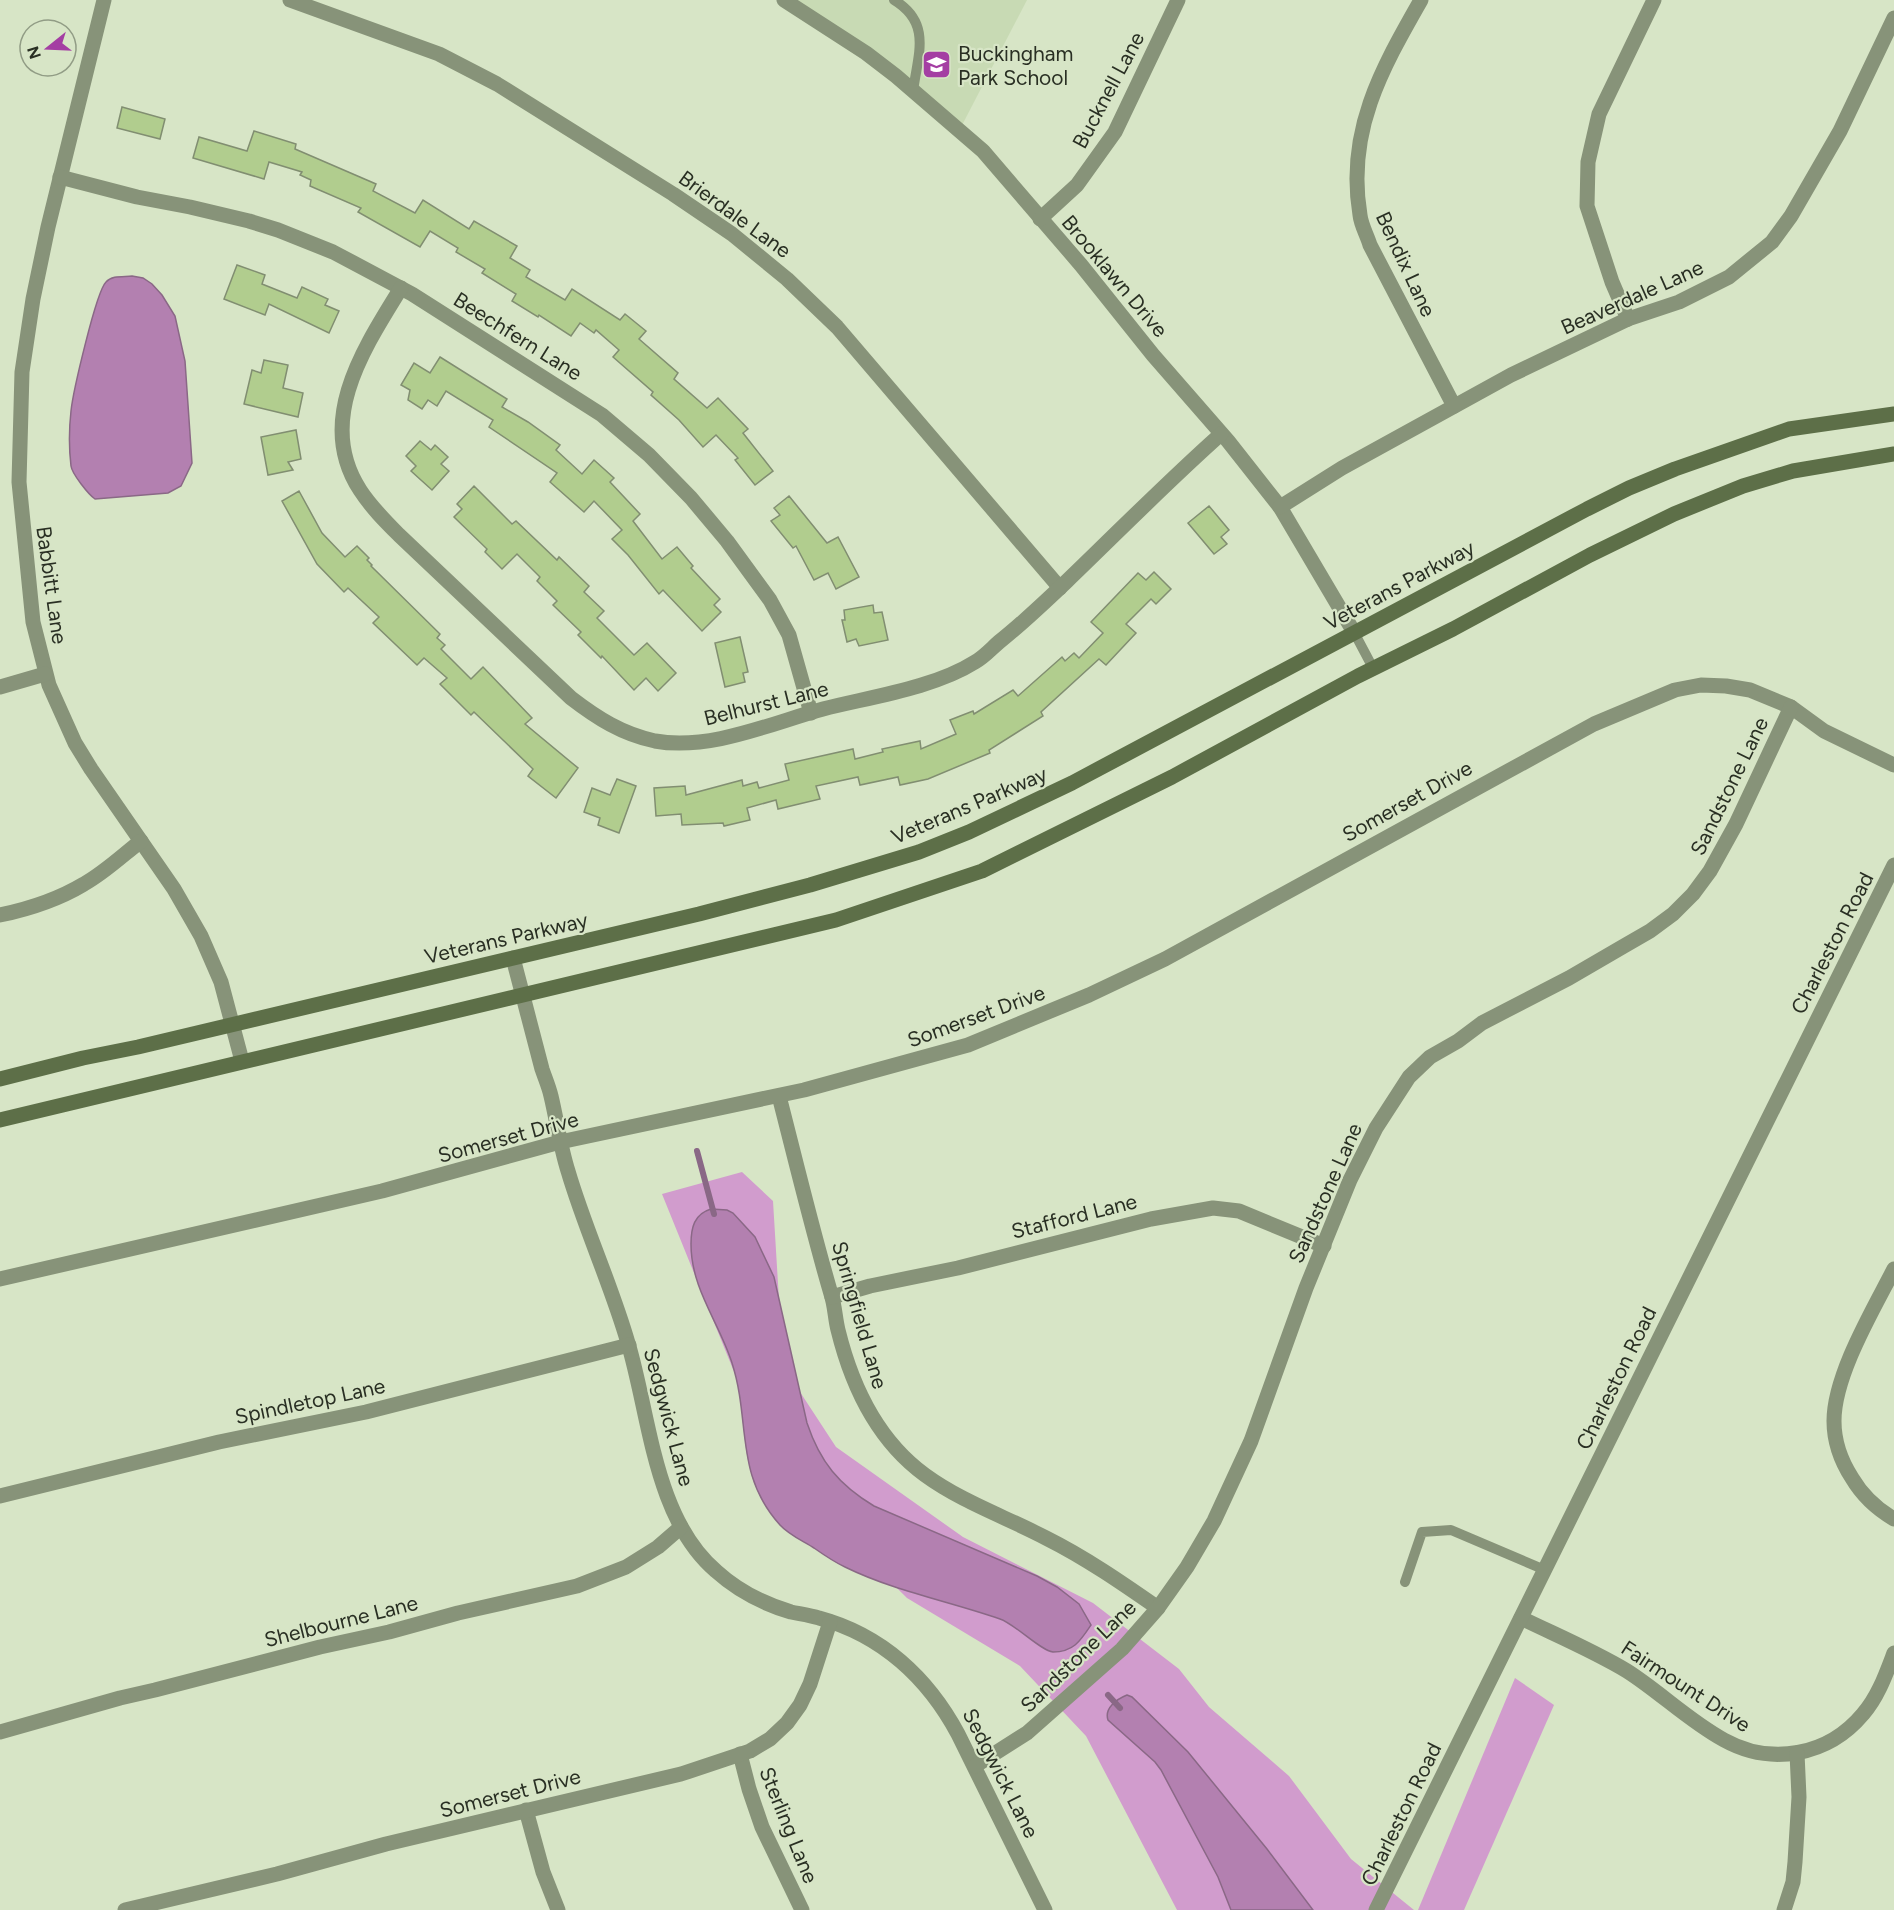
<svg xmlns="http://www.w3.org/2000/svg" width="1894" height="1910" viewBox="0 0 1894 1910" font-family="Figtree,sans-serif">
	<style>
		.built { fill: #c8dab4 }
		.forest { fill: #d19ccd }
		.water { fill: #b380b0; stroke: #8a6886; stroke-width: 1.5 }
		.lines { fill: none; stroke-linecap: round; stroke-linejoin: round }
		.stream { stroke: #8a6886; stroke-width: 6 }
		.building { fill: #b1cd8e; stroke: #818e71; stroke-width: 1.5 }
		.service { stroke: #879379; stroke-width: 10 }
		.minor { stroke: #879379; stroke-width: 15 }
		.tertiary { stroke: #879379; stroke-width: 15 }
		.secondary { stroke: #5d6f48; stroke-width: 15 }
		.labels { text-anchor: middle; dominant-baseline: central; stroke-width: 4.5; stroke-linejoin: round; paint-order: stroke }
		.poi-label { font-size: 21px; fill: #292f23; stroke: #d7e5c6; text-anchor: start }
		.street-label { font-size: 21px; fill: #292f23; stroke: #d7e5c6 }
	</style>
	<rect width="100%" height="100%" fill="#d7e5c6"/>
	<!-- built -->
	<path class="built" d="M784,0H1027L959,131Z"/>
	<!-- forest -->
	<g class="forest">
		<path d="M742,1172L773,1201L783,1366L836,1447L963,1537L1093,1603L1179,1669L1209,1707L1289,1776L1351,1859L1414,1910H1177L1086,1736L1020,1666L907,1598L771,1463L662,1194Z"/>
		<path d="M1515,1678L1554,1705L1464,1910H1418Z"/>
	</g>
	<!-- water -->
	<g class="water">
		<path d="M132,276L143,278L152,284L162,295L175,316L185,361L192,463L181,486L168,493L95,499C89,495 72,474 71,466C69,449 69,429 71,411C73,392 96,292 106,282C112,275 124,277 132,276Z"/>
		<path d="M711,1209L727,1210L733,1213L755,1237L774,1277L807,1423C820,1462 839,1485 874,1506L1037,1576L1057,1587L1079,1604L1091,1625C1081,1640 1074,1652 1053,1652C1041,1651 1015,1624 1000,1619C948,1601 894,1591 845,1567C834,1562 824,1555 814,1548C803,1541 789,1535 780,1525C734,1474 751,1422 732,1363C719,1322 691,1289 691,1244C691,1228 694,1214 711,1209Z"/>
		<path d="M1127,1695L1132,1697L1188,1752L1267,1849L1313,1910H1231L1218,1877L1161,1770L1155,1762L1108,1720C1104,1708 1117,1699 1127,1695Z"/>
	</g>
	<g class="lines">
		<!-- stream -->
		<g class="stream">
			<path d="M697,1151L714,1214"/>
			<path d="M1108,1695L1120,1708"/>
		</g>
	</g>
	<!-- building -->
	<g class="building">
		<path d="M122,107L165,119L160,139L117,128Z"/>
		<path d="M254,131L296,144L295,149L376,184L373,191L415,213L423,200L469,229L474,221L517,246L510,258L530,270L526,277L565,300L572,289L620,320L625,314L646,331L639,339L678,373L674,379L707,408L718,398L748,429L743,433L773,471L755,485L735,460L738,458L716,435L703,447L679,420L651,395L653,392L613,357L619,350L596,330L594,333L580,323L571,336L539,315L538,317L512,301L516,294L482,273L485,269L456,252L458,248L430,231L420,247L358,212L361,208L310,186L311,180L300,175L302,172L269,162L264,179L193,158L199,137L247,151Z"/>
		<path d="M237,265L265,275L262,284L297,298L302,287L328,299L325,305L339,311L329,333L269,304L265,315L224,299Z"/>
		<path d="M440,357L507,399L502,407L528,422L560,445L556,450L582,474L594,460L614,478L610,482L640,514L633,521L662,559L677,547L693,566L691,568L720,599L714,605L721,612L702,631L663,590L659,594L628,555L612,539L622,530L594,501L584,512L550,482L557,473L489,427L493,420L446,391L437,406L428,400L422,409L408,400L410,390L401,385L414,363L430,373Z"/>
		<path d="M264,360L288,365L283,388L303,393L298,417L244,404L252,370L261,373Z"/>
		<path d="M296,430L301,459L288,462L293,470L268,475L261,437Z"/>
		<path d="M420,441L431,450L435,445L448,457L441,464L449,471L432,490L411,471L416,466L406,456Z"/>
		<path d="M474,486L512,524L516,521L557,560L559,557L589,586L584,592L604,611L597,618L634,655L647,643L676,673L658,691L646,678L634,690L602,656L601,658L578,635L581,632L553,605L557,601L537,581L540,577L517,554L502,569L485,552L487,549L454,517L462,509L457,504Z"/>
		<path d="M299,491L322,533L345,557L357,546L369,558L367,560L372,565L371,566L440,634L437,638L445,645L441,649L471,679L483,667L532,718L525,724L578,768L556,798L528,776L533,769L474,712L471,715L440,684L447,678L424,658L417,665L373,623L379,617L348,588L344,592L317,564L282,501Z"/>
		<path d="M789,496L827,543L838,537L859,577L836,589L828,573L814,580L796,546L793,548L771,521L780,515L774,508Z"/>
		<path d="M1209,506L1229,530L1221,537L1227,544L1214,554L1188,523Z"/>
		<path d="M1154,572L1171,589L1156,604L1151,599L1126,624L1136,633L1106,665L1099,659L1041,712L1043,716L989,750L990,753L928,779L900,785L898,777L860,785L858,777L816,786L820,799L778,809L776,800L747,808L750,820L724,826L723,823L682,825L681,814L656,816L654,788L685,786L686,795L742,780L743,786L757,782L759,788L789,780L785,764L853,749L855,759L883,752L882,749L920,741L921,749L956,734L950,720L973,711L974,714L1013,690L1018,696L1062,657L1065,661L1074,653L1079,658L1103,633L1091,622L1138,573L1146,580Z"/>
		<path d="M873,605L874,613L882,612L888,640L859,646L856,639L847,642L842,620H845L844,610Z"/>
		<path d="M740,637L748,672L743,673L745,682L725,687L715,643Z"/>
		<path d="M617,779L636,786L619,833L598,825L600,818L584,812L592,788L610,795Z"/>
	</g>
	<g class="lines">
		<!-- service -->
		<g class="service">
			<path d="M894,0C932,23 918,54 913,91"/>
			<path d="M1355,634L1373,668"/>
			<path d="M1405,1582L1422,1532L1451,1530L1545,1570"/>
		</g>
		<!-- minor -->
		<g class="minor">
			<path d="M104,0L48,227L33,299L22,372L19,482L33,622L49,685L75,743L91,769L174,889L201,936L221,982L242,1061"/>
			<path d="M290,0L439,54L497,84L673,194L732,234L787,279L837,327L1060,588"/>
			<path d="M784,0L866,53L896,76L983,151L1081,265L1153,355L1228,441L1280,507L1355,634"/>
			<path d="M1421,0C1381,70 1346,132 1360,215C1361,225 1367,235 1370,245L1454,406"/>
			<path d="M60,177L137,197L190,207L249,221L278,230L333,252L412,294L602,415L649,455L691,498L727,541L770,600L789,635L811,713"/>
			<path d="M1040,219L1077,185L1115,132L1178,0"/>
			<path d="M401,288C364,348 315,421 360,490C371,507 385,521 399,535L571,698C597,718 622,734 655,741C710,751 772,723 823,709C870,697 934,688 975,662C984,657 991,649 999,642C1023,623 1045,602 1067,581C1118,532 1168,481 1221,434"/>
			<path d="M1628,319L1612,282L1587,206L1588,162L1599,114L1654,0"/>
			<path d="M1280,507L1342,468L1511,375L1628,319L1679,302L1729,277L1772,242L1791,216L1840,131L1894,18"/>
			<path d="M0,687L45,674"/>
			<path d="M0,915C29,909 59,899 84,884C104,873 123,855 141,841"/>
			<path d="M513,958C523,995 532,1032 542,1069C545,1078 549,1087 551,1096C557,1121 560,1146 568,1171C585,1229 611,1284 628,1343C650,1416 654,1518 716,1571C737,1590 764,1604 791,1612C801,1614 810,1615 819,1618C882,1635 928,1678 958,1734L1045,1910"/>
			<path d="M779,1096C796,1162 812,1229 831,1294C835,1306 835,1318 838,1330C852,1387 877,1440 925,1475C962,1502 1006,1517 1046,1538C1086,1558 1122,1583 1158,1608"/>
			<path d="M1894,1269C1873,1310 1834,1375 1834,1421C1834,1441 1841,1461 1852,1478C1862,1495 1877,1509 1894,1519"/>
			<path d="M0,1279L382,1191L560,1142L804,1090L968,1045L1089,995L1165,959L1594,724L1675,690L1701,685L1726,686L1750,690L1791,707L1824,731L1894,765"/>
			<path d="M832,1297L870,1286L958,1268L1151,1219L1213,1208L1239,1211L1324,1246"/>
			<path d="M0,1496L219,1442L366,1412L629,1345"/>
			<path d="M1521,1618C1556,1635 1594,1651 1627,1671C1660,1692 1689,1721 1724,1740C1771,1766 1828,1756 1863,1714C1878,1697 1886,1674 1894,1653"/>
			<path d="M0,1732L120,1698L155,1690L320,1647L389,1632L458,1613L577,1586L626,1567L658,1547L681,1527"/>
			<path d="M740,1754L749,1789L762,1827L802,1910"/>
			<path d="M975,1766L1027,1733L1122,1649L1158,1608L1187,1567L1214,1521L1251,1441L1306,1288L1350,1180L1376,1128L1409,1077L1430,1057L1458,1041L1482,1023L1569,978L1624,946L1650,931L1673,914L1693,894L1710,871L1736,824L1791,707"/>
			<path d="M526,1810L543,1872L558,1910"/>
			<path d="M125,1910L277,1874L386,1844L681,1774L750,1751L770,1739L787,1723L800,1705L810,1684L830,1622"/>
			<path d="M1784,1910L1793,1882L1795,1862L1799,1797L1797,1753"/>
		</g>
		<!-- tertiary -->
		<path class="tertiary" d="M1376,1910L1894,865"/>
		<!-- secondary -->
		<g class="secondary">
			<path d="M0,1079L83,1058L138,1047L699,914L810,885L919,852L969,832L1072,783L1587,509L1629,488L1675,469L1789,429L1894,414"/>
			<path d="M0,1120L836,920L982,871L1172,777L1358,676L1453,629L1590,555L1674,514L1743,486L1793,471L1894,454"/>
		</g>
	</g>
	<!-- icons -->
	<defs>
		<symbol id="school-square" viewBox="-11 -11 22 22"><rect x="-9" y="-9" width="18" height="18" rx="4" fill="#a43ea3" stroke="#d7e5c6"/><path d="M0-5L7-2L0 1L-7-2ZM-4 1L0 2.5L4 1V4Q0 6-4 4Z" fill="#fff"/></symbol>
	</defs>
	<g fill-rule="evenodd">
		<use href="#school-square" x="920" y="48" width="33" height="33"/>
	</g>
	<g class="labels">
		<!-- poi labels -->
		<g class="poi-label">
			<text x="958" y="53">Buckingham<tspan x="958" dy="24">Park School</tspan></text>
		</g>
		<!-- street labels -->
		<g class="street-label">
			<text transform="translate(1108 90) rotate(-62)">Bucknell Lane</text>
			<text transform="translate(735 214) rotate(36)">Brierdale Lane</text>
			<text transform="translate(1406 264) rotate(65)">Bendix Lane</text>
			<text transform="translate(1115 276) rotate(50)">Brooklawn Drive</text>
			<text transform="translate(1632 297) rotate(-24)">Beaverdale Lane</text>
			<text transform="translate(518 336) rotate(32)">Beechfern Lane</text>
			<text transform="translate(52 585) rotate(82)">Babbitt Lane</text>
			<text transform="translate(1399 585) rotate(-28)">Veterans Parkway</text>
			<text transform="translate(766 703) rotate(-14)">Belhurst Lane</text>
			<text transform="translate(1729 786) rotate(-64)">Sandstone Lane</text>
			<text transform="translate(1407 801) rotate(-29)">Somerset Drive</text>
			<text transform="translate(969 805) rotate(-23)">Veterans Parkway</text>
			<text transform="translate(506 938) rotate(-13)">Veterans Parkway</text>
			<text transform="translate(1832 943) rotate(-63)">Charleston Road</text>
			<text transform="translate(976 1016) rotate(-20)">Somerset Drive</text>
			<text transform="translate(508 1137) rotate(-15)">Somerset Drive</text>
			<text transform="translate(1325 1193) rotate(-66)">Sandstone Lane</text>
			<text transform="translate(1074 1216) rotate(-14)">Stafford Lane</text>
			<text transform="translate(860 1315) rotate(74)">Springfield Lane</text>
			<text transform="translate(1616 1378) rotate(-64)">Charleston Road</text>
			<text transform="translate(310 1401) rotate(-12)">Spindletop Lane</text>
			<text transform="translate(669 1417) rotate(75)">Sedgwick Lane</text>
			<text transform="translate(341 1621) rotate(-14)">Shelbourne Lane</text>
			<text transform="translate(1078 1656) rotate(-44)">Sandstone Lane</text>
			<text transform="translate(1686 1686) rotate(33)">Fairmount Drive</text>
			<text transform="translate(1001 1773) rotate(63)">Sedgwick Lane</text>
			<text transform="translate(510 1793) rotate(-14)">Somerset Drive</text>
			<text transform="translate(1401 1814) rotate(-64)">Charleston Road</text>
			<text transform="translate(789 1825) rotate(68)">Sterling Lane</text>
		</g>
	</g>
	<!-- north arrow -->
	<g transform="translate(48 48) rotate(252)"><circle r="28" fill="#d7e5c6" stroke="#919c85" stroke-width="1.5"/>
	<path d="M0-4.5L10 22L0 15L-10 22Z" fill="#a43ea3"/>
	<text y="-9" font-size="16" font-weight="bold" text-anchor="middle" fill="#292f23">N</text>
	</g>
</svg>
